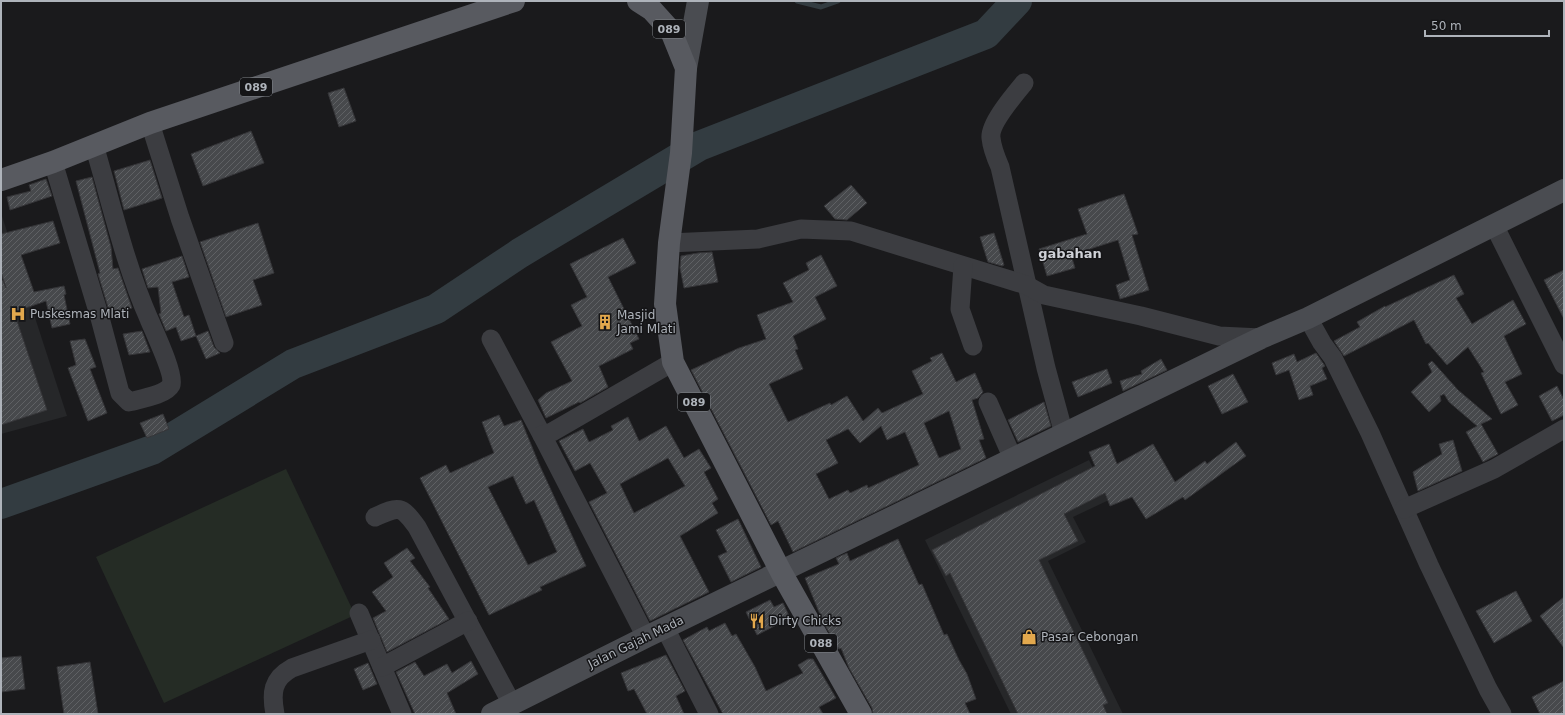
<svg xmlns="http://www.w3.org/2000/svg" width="1565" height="715" viewBox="0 0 1565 715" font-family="'DejaVu Sans',sans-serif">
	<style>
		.built { fill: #262729 }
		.park { fill: #252c25 }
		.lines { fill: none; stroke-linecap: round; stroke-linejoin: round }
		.stream { stroke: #333c41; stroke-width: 5 }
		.river { stroke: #333c41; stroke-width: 30 }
		.building { fill: url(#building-hatch); stroke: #353538; fill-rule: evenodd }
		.minor { stroke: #3c3d41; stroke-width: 19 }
		.secondary { stroke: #4a4c51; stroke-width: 22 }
		.primary { stroke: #585a60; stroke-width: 22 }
		.labels { text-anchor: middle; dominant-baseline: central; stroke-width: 3; stroke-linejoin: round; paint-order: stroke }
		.shield { fill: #151517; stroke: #808489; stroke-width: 1 }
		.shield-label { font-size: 11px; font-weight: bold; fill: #aeb3ba }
		.poi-label { font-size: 12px; fill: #aeb3ba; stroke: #151517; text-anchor: start }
		.street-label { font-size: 12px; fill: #aeb3ba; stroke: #151517 }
		.neighbourhood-label { font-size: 13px; font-weight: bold; fill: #cfd1d7; stroke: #151517 }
	</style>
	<defs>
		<pattern id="building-hatch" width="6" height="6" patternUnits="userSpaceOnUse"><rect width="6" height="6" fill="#47494c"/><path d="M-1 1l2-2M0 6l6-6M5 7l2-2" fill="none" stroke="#5f6164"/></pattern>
	</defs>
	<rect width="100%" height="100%" fill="#1a1a1c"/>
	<!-- built -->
	<g class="built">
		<path d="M1,213L67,416L1,434Z"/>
		<path d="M1089,460L1109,500L1073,517L1086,542L1048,561L1123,714H1011L925,540Z"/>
	</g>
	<!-- park -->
	<path class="park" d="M286,469L355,615L164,703L96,557Z"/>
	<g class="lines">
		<!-- stream -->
		<path class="stream" d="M797,1L821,7L838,1"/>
		<!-- river -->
		<path class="river" d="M1,504L152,450L293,364L436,309L520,253L699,146L986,34L1017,1"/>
	</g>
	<!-- building -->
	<g class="building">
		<path d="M344,88L356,121L339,127L328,93Z"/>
		<path d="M251,131L264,163L203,186L191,154Z"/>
		<path d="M150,160L162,198L124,210L114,171Z"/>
		<path d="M92,177L111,247L113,269L118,268L132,308L110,314L98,274L100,273L76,181Z"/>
		<path d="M46,179L52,196L10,210L7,197L31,191L29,185Z"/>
		<path d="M851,185L867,203L847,220L835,219L824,206Z"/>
		<path d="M1124,194L1138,234L1132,235L1149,290L1120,299L1116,285L1130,280L1118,240L1071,255L1075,268L1047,276L1039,249L1087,234L1078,209Z"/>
		<path d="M53,221L60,243L21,255L34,292L64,286L66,294L64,295L70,324L52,328L46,301L14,312L47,410L1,425V281L3,280L6,288L1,272V234Z"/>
		<path d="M258,223L274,273L253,280L262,305L226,317L200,242Z"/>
		<path d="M994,233L1004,265L1002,266L988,262L980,237Z"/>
		<path d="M623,238L636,263L608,277L639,339L630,343L633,349L599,366L608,387L580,403L579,402L546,418L538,400L546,393L572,381L551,342L582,326L571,305L587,297L570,264Z"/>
		<path d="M712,252L718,282L684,288L680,268L681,256L698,253Z"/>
		<path d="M821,255L837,286L815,297L826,319L793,336L798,349L795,350L803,369L769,384L788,422L830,403L831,405L847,396L863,421L878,408L882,413L923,394L912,371L932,361L930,358L942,353L956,382L975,373L983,392L978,398L972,400L984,439L979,440L986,458L793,552L778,521L771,525L691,370L739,348L766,339L757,315L793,302L783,283L809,270L806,263ZM949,411L961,449L939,458L924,423ZM881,426L887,440L905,432L919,465L868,488L867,485L850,493L848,490L829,499L816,474L838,463L826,440L848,429L860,443Z"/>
		<path d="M182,256L189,277L172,282L184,317L189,315L196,336L181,341L176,327L166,331L159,314L161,313L158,287L148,288L142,269Z"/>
		<path d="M1564,270V319L1544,280Z"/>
		<path d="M1454,275L1464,294L1456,298L1472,324L1513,300L1526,324L1504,336L1522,374L1505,382L1518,405L1501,414L1481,373L1484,372L1468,347L1447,365L1428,343L1426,344L1414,320L1344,356L1334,341L1360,327L1357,322L1385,306V307Z"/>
		<path d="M142,331L150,352L129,355L123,334Z"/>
		<path d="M208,331L214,347L220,353L206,359L196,336Z"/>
		<path d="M85,339L96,367L90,369L107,413L88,421L68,368L76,365L70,341Z"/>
		<path d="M1316,353L1325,366L1322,368L1327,379L1310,386L1313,395L1299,400L1289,370L1276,375L1272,363L1294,354L1297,362Z"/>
		<path d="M1161,359L1167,370L1123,391L1120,381L1142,374L1141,371Z"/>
		<path d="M1432,361L1458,390L1492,419L1481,424L1498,454L1483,462L1466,432L1477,426L1449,402L1444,394L1440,396L1441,401L1429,412L1411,392L1432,372L1428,364Z"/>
		<path d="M1107,369L1112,383L1078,397L1072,382Z"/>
		<path d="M1233,374L1248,402L1222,414L1208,386Z"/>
		<path d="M1557,386L1564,400V415L1552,421L1539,396Z"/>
		<path d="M1044,402L1051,426L1018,442L1008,420Z"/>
		<path d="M163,414L169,429L147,438L140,423Z"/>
		<path d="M499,415L504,426L521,420L539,464L586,566L540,587L542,590L489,615L420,478L446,465L450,473L494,453L482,422ZM513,476L526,504L534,500L557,552L528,565L488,487Z"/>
		<path d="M628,417L639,441L666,426L684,458L699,449L711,468L704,472L718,499L712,503L718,513L680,536L709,592L650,621L589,502L607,493L590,463L575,471L559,441L583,429L589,442L613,430L611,426ZM668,458L685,486L634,513L620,484Z"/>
		<path d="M1453,440L1462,471L1418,491L1413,472L1442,454L1439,444Z"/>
		<path d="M1236,442L1246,456L1185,500L1183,497L1146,519L1132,497L1110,506L1105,493L1064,514L1078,541L1039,560L1108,703L1103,705L1107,714H1018L950,573L946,576L932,550L1095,466L1089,452L1109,444L1117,464L1153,444L1175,482L1205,461L1207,464Z"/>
		<path d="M738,519L761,567L731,582L718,556L727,552L716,530Z"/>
		<path d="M898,539L919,585L922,584L944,635L947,634L959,660L967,674L976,699L965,703L970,714H873L872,708L849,668L841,648L839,649L824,624L805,578L839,564L836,558L847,553L850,561Z"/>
		<path d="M407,548L415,558L410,561L430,587L428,588L449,619L387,652L373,618L386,611L372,592L393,577L384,563Z"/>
		<path d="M1516,591L1532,621L1494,643L1476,611Z"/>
		<path d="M1564,597V648L1540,616Z"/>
		<path d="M770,600L774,607L783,603L790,618L757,635L746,612Z"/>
		<path d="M725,623L732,636L736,634L755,667L766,691L803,673L798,665L808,659H813L836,698L819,707L823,714H723L683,640L707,627L709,631Z"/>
		<path d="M666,655L685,691L676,696L684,714H647L634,689L628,691L621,673Z"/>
		<path d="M21,656L25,689L1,692V658Z"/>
		<path d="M471,661L478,674L447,693L456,714H415L396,672L415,662L424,676L447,664L452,673Z"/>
		<path d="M90,662L98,714H64L57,667Z"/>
		<path d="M368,663L377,684L363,690L354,669Z"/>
		<path d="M1564,681V714H1540L1532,697Z"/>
	</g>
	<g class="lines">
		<!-- minor -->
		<g class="minor">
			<path d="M1024,83C1015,94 989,124 991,138C992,148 996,158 1000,167L1046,368L1064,434"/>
			<path d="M150,123L180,218L224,343"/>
			<path d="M53,162L100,318L120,393L129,402C139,399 166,395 171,385C175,375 154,331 149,319C125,265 111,202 94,145"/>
			<path d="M1494,225L1564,365"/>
			<path d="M669,243L758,239L801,229L851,231L1026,285L1044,295L1141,316L1219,336L1261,338"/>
			<path d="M963,266L960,309L973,346"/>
			<path d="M1308,318L1322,343L1333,358L1370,433L1429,565L1488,689L1502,714"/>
			<path d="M491,339L542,435"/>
			<path d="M988,402L1013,459"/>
			<path d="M1404,509L1494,469L1564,429"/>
			<path d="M375,517C399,506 401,505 417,527L512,704"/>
			<path d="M359,613L402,714"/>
			<path d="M665,628L709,714"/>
			<path d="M646,637L542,435L552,432L673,362"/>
			<path d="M382,667L468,621"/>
			<path d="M275,714C271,693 272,679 292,668L371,640"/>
		</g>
		<!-- secondary -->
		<g class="secondary">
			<path d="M686,68L698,1"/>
			<path d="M492,714L646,637L1261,338L1308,318L1564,190"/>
		</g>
		<!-- primary -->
		<g class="primary">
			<path d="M638,1L652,10L671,31L686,68L681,153L669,243L665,304L673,362L781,572L861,714"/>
			<path d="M1,180L53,162L150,123L514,1"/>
		</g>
	</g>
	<!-- icons -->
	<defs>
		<symbol id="hospital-bare" viewBox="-9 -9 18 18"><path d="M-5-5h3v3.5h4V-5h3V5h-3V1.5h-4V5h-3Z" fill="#e2a84d" stroke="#151517" stroke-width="2.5" paint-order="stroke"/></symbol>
		<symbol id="building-bare" viewBox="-9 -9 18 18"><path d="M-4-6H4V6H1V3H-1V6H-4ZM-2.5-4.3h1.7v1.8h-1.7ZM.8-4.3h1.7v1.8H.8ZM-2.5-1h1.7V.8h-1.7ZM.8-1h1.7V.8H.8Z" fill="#e2a84d" stroke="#151517" stroke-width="2.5" paint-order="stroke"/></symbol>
		<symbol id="restaurant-bare" viewBox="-9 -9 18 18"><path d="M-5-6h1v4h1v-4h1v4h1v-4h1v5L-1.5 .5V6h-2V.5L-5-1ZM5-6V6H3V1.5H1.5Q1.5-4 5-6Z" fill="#e2a84d" stroke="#151517" stroke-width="2.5" paint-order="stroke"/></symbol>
		<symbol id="shop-bare" viewBox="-9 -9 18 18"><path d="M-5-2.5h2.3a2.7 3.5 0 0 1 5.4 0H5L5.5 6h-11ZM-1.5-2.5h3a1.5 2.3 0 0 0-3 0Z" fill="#e2a84d" stroke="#151517" stroke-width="2.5" paint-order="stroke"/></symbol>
	</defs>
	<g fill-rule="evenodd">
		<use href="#hospital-bare" x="7" y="303" width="22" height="22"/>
		<use href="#building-bare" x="594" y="311" width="22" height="22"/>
		<use href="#restaurant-bare" x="746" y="610" width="22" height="22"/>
		<use href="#shop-bare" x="1018" y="626" width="22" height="22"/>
	</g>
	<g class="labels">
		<!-- shield labels -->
		<g class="shield">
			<rect x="653" y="20" width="32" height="18" rx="3"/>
			<rect x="240" y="78" width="32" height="18" rx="3"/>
			<rect x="678" y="393" width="32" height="18" rx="3"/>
			<rect x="805" y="634" width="32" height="18" rx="3"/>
		</g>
		<g class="shield-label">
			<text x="669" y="29">089</text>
			<text x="256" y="87">089</text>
			<text x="694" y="402">089</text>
			<text x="821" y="643">088</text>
		</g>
		<!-- poi labels -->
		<g class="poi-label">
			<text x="30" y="314">Puskesmas Mlati</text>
			<text x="617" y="315">Masjid<tspan x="617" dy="14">Jami Mlati</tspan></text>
			<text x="769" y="621">Dirty Chicks</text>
			<text x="1041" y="637">Pasar Cebongan</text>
		</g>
		<!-- street labels -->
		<g class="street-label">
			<text transform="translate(636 642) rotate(-26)">Jalan Gajah Mada</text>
		</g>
		<!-- neighbourhood labels -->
		<g class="neighbourhood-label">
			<text x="1070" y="253">gabahan</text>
		</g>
	</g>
	<!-- border -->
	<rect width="1565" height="715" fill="none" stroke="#aeb3ba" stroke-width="4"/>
	<!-- scale -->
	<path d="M1425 30v6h124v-6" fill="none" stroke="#aeb3ba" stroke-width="2"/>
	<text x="1431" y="30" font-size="12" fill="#aeb3ba" stroke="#151517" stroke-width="3" paint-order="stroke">50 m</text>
</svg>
